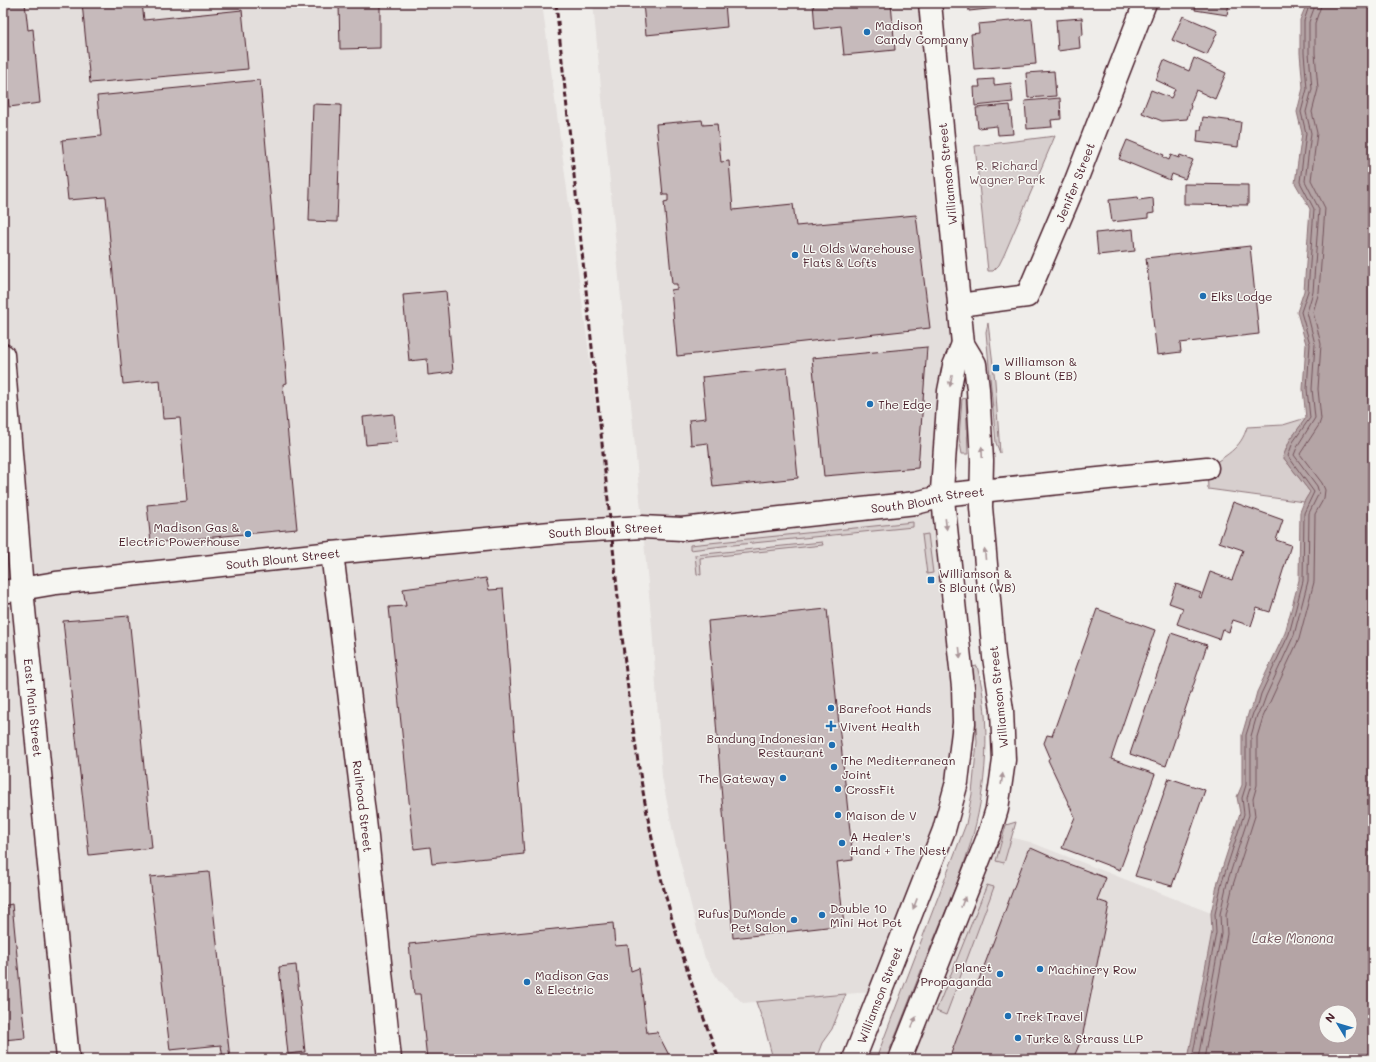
<svg xmlns="http://www.w3.org/2000/svg" width="1376" height="1062" viewBox="0 0 1376 1062" font-family="Mali,sans-serif">
	<style>
		.built { fill: #e3dedc }
		.green { fill: #d7cfce; stroke: #90777c }
		.water { fill: #b4a4a5; stroke: #8a6f74; fill-rule: evenodd }
		.lines { fill: none; stroke-linecap: round; stroke-linejoin: round }
		.shore { stroke: #74545c; stroke-width: 1 }
		.building { fill: #c6babb; stroke: #4a1f2b }
		.minor-casing { stroke: #4a1f2b; stroke-width: 25 }
		.minor { stroke: #f6f6f2; stroke-width: 22 }
		.rail { stroke: #4a1f2b; stroke-width: 3; stroke-dasharray: 6 3; stroke-linecap: butt }
		.oneway { fill: #a99598 }
		.poi-dot { fill: #1f6fb2; stroke: #f6f6f2; stroke-width: 1.5 }
		.labels { text-anchor: middle; dominant-baseline: central; stroke-width: 3; stroke-linejoin: round; paint-order: stroke }
		.poi-label { font-size: 12px; fill: #4a1f2b; stroke: #f6f6f2; text-anchor: start }
		.park-label { font-size: 12px; fill: #6d4b54; stroke: #f6f6f2 }
		.street-label { font-size: 12px; fill: #4a1f2b; stroke: #f6f6f2 }
		.water-label { font-size: 13px; font-style: italic; fill: #6f4e56; stroke: #f6f6f2 }
	</style>
	<rect width="100%" height="100%" fill="#efedea"/>
	<filter id="ink" filterUnits="userSpaceOnUse"><feTurbulence type="fractalNoise" baseFrequency=".025" numOctaves="2"/><feDisplacementMap in="SourceGraphic" scale="8" xChannelSelector="R" yChannelSelector="G"/><feConvolveMatrix kernelMatrix="1 2 1 2 8 2 1 2 1" color-interpolation-filters="sRGB"/></filter>
	<g filter="url(#ink)">
		<!-- built -->
		<g class="built">
			<path d="M3,3H542L609,502L630,704L638,766L652,841L668,908L696,995L719,1059H3Z"/>
			<path d="M593,3H930L963,344L949,391L963,742L881,991L743,1003L719,981L705,958L701,945L674,837L662,777L652,626Z"/>
			<path d="M990,832L1030,842L1211,913L1212,932L1188,1059H901Z"/>
		</g>
		<!-- green -->
		<g class="green">
			<path d="M1055,136L1004,255L999,265L993,271H988L975,146Z"/>
			<path d="M988,323L995,381L1000,453L996,443L986,332Z"/>
			<path d="M966,398L968,454H962L959,438L962,399Z"/>
			<path d="M1306,418L1290,440L1283,457L1310,492L1304,502L1208,489L1207,468C1225,456 1241,449 1247,427L1283,425Z"/>
			<path d="M913,522V527L723,546L690,550V545Z"/>
			<path d="M928,534L933,573L927,574L922,535Z"/>
			<path d="M822,542L823,545L700,558L701,575L697,574L695,555Z"/>
			<path d="M977,666C992,721 987,791 970,845C960,879 945,911 932,944C916,982 902,1021 886,1059H876L966,824L972,794L977,742L972,667Z"/>
			<path d="M1016,822L1004,863L996,861L1006,825Z"/>
			<path d="M987,885L994,887L946,1015L936,1011Z"/>
			<path d="M846,994L832,1029L822,1043L816,1059H773L763,1021L756,1002Z"/>
		</g>
		<!-- water -->
		<path class="water" d="M1307,3H1373V1059H1188L1212,932L1211,913L1218,881L1240,813L1237,797L1242,785V735L1249,711L1254,703L1257,692L1285,633L1299,580L1300,512L1304,502L1310,492L1283,457L1290,440L1306,418L1303,389L1306,344L1297,312L1304,291L1310,209L1295,183L1302,133L1297,112L1303,88L1300,53V20ZM1326,1012H1350V1036H1326Z"/>
		<g class="lines">
			<!-- shore -->
			<g class="shore">
				<path d="M1192,1059L1216,933L1215,914L1222,882L1244,814L1242,798L1246,785V735L1253,713L1258,705L1261,694L1289,634L1303,581L1304,513L1314,492L1288,456L1293,442L1310,418L1307,389L1310,344L1301,312L1308,291L1314,209L1300,182L1306,133L1301,112L1307,89L1304,53V21L1310,3"/>
				<path d="M1198,1059L1221,934L1220,914L1227,883L1249,815L1247,798L1251,785V736L1257,715L1262,707L1266,696L1294,635L1308,581L1309,513L1319,493L1317,486L1294,455L1298,445L1315,418L1312,389L1315,344L1307,312L1313,292L1319,209L1305,181L1311,133L1306,112L1312,89L1309,53V22L1316,3"/>
				<path d="M1204,1059L1227,934L1226,915L1233,885L1255,816L1253,799L1257,785V737L1263,717L1299,639L1314,582L1315,514L1324,498L1325,490L1322,483L1300,454L1319,425L1321,419L1318,389L1321,344L1313,312L1319,292L1325,208L1311,180L1317,133L1312,112L1318,89L1315,53V23L1322,3"/>
			</g>
		</g>
		<!-- building -->
		<g class="building">
			<path d="M3,3H25L28,30L33,29L40,103L9,107L3,49Z"/>
			<path d="M82,3H142L144,20L242,10L248,69L90,83Z"/>
			<path d="M339,3L380,5V48L340,49Z"/>
			<path d="M643,3H725L727,27L646,35Z"/>
			<path d="M813,3H891L895,50L844,55L841,26L815,29Z"/>
			<path d="M968,3H1007V7L969,11Z"/>
			<path d="M1196,3H1229L1227,15L1195,10Z"/>
			<path d="M1183,16L1218,31L1207,55L1172,40Z"/>
			<path d="M1082,18L1083,35L1079,36L1080,48L1058,51L1056,20Z"/>
			<path d="M1032,19L1036,64L974,69L971,34L979,33L978,24Z"/>
			<path d="M1194,58L1226,73L1215,99L1196,90L1190,105L1191,106L1187,119L1162,121L1142,113L1151,90L1171,98L1172,96L1175,89L1156,80L1164,60L1189,71Z"/>
			<path d="M1054,71L1056,96L1028,98L1026,73Z"/>
			<path d="M994,79V85L1011,83L1013,102L975,106L974,87H980L979,80Z"/>
			<path d="M260,80L287,383L283,384L297,529L151,543L147,505L187,501L180,418L163,419L160,380L123,384L106,197L68,200L62,140L101,136L97,96Z"/>
			<path d="M1060,98L1061,119L1051,120L1052,127L1027,129L1025,101Z"/>
			<path d="M313,104L341,105L337,222L309,221Z"/>
			<path d="M1010,105L1013,134L998,135L997,126L978,128L976,108Z"/>
			<path d="M1203,117L1241,122L1238,147L1197,142L1198,130H1201Z"/>
			<path d="M702,120L703,125L717,124L721,162L729,161L733,210L793,204L796,226L916,215L930,328L677,356L671,290L677,289V284H672L664,202L668,201V195H663L656,124Z"/>
			<path d="M1127,140L1164,155L1163,157L1169,160L1171,155L1179,158L1180,155L1193,160L1185,179L1172,174L1170,180L1119,159Z"/>
			<path d="M1184,184L1248,185V205L1184,204Z"/>
			<path d="M1138,197L1139,200L1153,198L1154,213L1148,214V218L1112,222L1109,200Z"/>
			<path d="M1133,229L1135,251L1098,255L1096,233Z"/>
			<path d="M1250,246L1259,334L1180,343L1181,352L1157,355L1146,258Z"/>
			<path d="M446,291L453,372L428,375L427,359L409,361L403,295Z"/>
			<path d="M927,347L918,468L824,476L812,358Z"/>
			<path d="M787,368L798,478L713,487L708,443L691,445L690,431L689,420L706,418L702,377Z"/>
			<path d="M394,414L397,442L366,445L363,417Z"/>
			<path d="M1233,502L1283,520L1276,540L1291,545L1270,612L1257,608L1251,626L1233,620L1229,632L1222,629L1219,639L1177,624L1183,608L1169,603L1176,584L1201,593L1199,597L1201,598L1210,572L1232,580L1243,550L1219,542Z"/>
			<path d="M486,578L489,590L503,589L524,854L432,864L430,847L414,849L389,607L406,606L403,589Z"/>
			<path d="M827,609L853,860L837,862L844,925L733,938L708,621Z"/>
			<path d="M1097,609L1155,630L1111,759L1155,774L1120,870L1062,848L1075,817L1048,760L1050,757L1044,743L1047,735L1052,736Z"/>
			<path d="M129,616L152,848L89,855L63,621Z"/>
			<path d="M1171,633L1207,645L1166,766L1130,754Z"/>
			<path d="M1169,778L1205,790L1172,886L1135,876Z"/>
			<path d="M1031,848L1058,860L1106,878L1097,900L1109,904L1106,920L1082,1038L1073,1059H949L1028,850Z"/>
			<path d="M209,872L230,1059H223L221,1045L170,1050L150,877Z"/>
			<path d="M12,904L25,1038L3,1040V906Z"/>
			<path d="M613,923L615,946L628,945L631,971L639,968L647,1033L657,1032L671,1059H427L420,994H414L409,944Z"/>
			<path d="M296,965L305,1052L288,1054L279,967Z"/>
		</g>
		<g class="lines">
			<defs>
				<g id="minor">
					<path id="s1" d="M959,305L1027,296L1075,183L1145,3"/>
					<path id="s2" d="M3,355L22,589L68,1059"/>
					<path id="s3" d="M332,553L367,837L390,1059"/>
					<path id="s4" d="M3,592L56,583L332,553L562,532L642,527L682,529L916,503L951,494L1207,468"/>
					<path id="s5" d="M854,1059L944,830L957,782L964,723L963,687L942,490L949,391L954,366L963,344"/>
					<path d="M900,1059L990,832L997,809L1004,760L1002,710L994,657L981,507L982,461L978,389L975,364L963,344L930,3"/>
				</g>
			</defs>
			<!-- minor casing -->
			<use href="#minor" class="minor-casing"/>
			<!-- minor -->
			<use href="#minor" class="minor"/>
			<!-- rail -->
			<path class="rail" d="M556,3C573,166 590,328 607,491C620,608 628,727 653,843C669,917 692,989 719,1059"/>
		</g>
		<!-- one-way arrows -->
		<defs><path id="oneway-solid" d="M-6-.8H1V-3.2L6.5 0L1 3.2V.8H-6Z"/></defs>
		<g class="oneway">
			<use href="#oneway-solid" transform="translate(951 381) rotate(101)"/>
			<use href="#oneway-solid" transform="translate(982 452) rotate(-93)"/>
			<use href="#oneway-solid" transform="translate(946 524) rotate(83)"/>
			<use href="#oneway-solid" transform="translate(985 554) rotate(-95)"/>
			<use href="#oneway-solid" transform="translate(960 653) rotate(84)"/>
			<use href="#oneway-solid" transform="translate(1002 779) rotate(-82)"/>
			<use href="#oneway-solid" transform="translate(963 902) rotate(-69)"/>
			<use href="#oneway-solid" transform="translate(915 904) rotate(111)"/>
			<use href="#oneway-solid" transform="translate(914 1022) rotate(-67)"/>
		</g>
	</g>
	<!-- markers -->
	<g class="poi-dot">
		<circle cx="867" cy="32" r="4"/>
		<circle cx="795" cy="255" r="4"/>
		<circle cx="1203" cy="296" r="4"/>
		<rect x="992" y="364" width="8" height="8" rx="2"/>
		<circle cx="870" cy="404" r="4"/>
		<circle cx="248" cy="534" r="4"/>
		<rect x="927" y="576" width="8" height="8" rx="2"/>
		<circle cx="831" cy="708" r="4"/>
		<path d="M829 720h4v4h4v4h-4v4h-4v-4h-4v-4h4z"/>
		<circle cx="832" cy="745" r="4"/>
		<circle cx="834" cy="767" r="4"/>
		<circle cx="783" cy="778" r="4"/>
		<circle cx="838" cy="789" r="4"/>
		<circle cx="838" cy="815" r="4"/>
		<circle cx="842" cy="843" r="4"/>
		<circle cx="822" cy="915" r="4"/>
		<circle cx="794" cy="920" r="4"/>
		<circle cx="1040" cy="969" r="4"/>
		<circle cx="1000" cy="974" r="4"/>
		<circle cx="527" cy="982" r="4"/>
		<circle cx="1008" cy="1016" r="4"/>
		<circle cx="1018" cy="1038" r="4"/>
	</g>
	<g class="labels">
		<!-- poi labels -->
		<g class="poi-label">
			<text x="875" y="25">Madison<tspan x="875" dy="14">Candy Company</tspan></text>
			<text x="803" y="248">LL Olds Warehouse<tspan x="803" dy="14">Flats &amp; Lofts</tspan></text>
			<text x="1211" y="296">Elks Lodge</text>
			<text x="1004" y="361">Williamson &amp;<tspan x="1004" dy="14">S Blount (EB)</tspan></text>
			<text x="878" y="404">The Edge</text>
			<text x="240" y="527" text-anchor="end">Madison Gas &amp;<tspan x="240" dy="14">Electric Powerhouse</tspan></text>
			<text x="939" y="573">Williamson &amp;<tspan x="939" dy="14">S Blount (WB)</tspan></text>
			<text x="839" y="708">Barefoot Hands</text>
			<text x="840" y="726">Vivent Health</text>
			<text x="824" y="738" text-anchor="end">Bandung Indonesian<tspan x="824" dy="14">Restaurant</tspan></text>
			<text x="842" y="760">The Mediterranean<tspan x="842" dy="14">Joint</tspan></text>
			<text x="775" y="778" text-anchor="end">The Gateway</text>
			<text x="846" y="789">CrossFit</text>
			<text x="846" y="815">Maison de V</text>
			<text x="850" y="836">A Healer's<tspan x="850" dy="14">Hand + The Nest</tspan></text>
			<text x="830" y="908">Double 10<tspan x="830" dy="14">Mini Hot Pot</tspan></text>
			<text x="786" y="913" text-anchor="end">Rufus DuMonde<tspan x="786" dy="14">Pet Salon</tspan></text>
			<text x="992" y="967" text-anchor="end">Planet<tspan x="992" dy="14">Propaganda</tspan></text>
			<text x="1048" y="969">Machinery Row</text>
			<text x="535" y="975">Madison Gas<tspan x="535" dy="14">&amp; Electric</tspan></text>
			<text x="1016" y="1016">Trek Travel</text>
			<text x="1026" y="1038">Turke &amp; Strauss LLP</text>
		</g>
		<!-- park labels -->
		<g class="park-label">
			<text x="1007" y="165">R. Richard<tspan x="1007" dy="14">Wagner Park</tspan></text>
		</g>
		<!-- street labels -->
		<g class="street-label">
			<text transform="translate(947 174) rotate(-96)">Williamson Street</text>
			<text stroke="none"><textPath href="#s1" startOffset="192">Jenifer Street</textPath></text>
			<text stroke="none"><textPath href="#s4" startOffset="930">South Blount Street</textPath></text>
			<text stroke="none"><textPath href="#s4" startOffset="606">South Blount Street</textPath></text>
			<text stroke="none"><textPath href="#s4" startOffset="282">South Blount Street</textPath></text>
			<text transform="translate(998 697) rotate(-96)">Williamson Street</text>
			<text stroke="none"><textPath href="#s2" startOffset="354">East Main Street</textPath></text>
			<text stroke="none"><textPath href="#s3" startOffset="255">Railroad Street</textPath></text>
			<text stroke="none"><textPath href="#s5" startOffset="69">Williamson Street</textPath></text>
		</g>
		<!-- water labels -->
		<g class="water-label">
			<text x="1293" y="937">Lake Monona</text>
		</g>
	</g>
	<!-- margin -->
	<rect width="1376" height="1062" fill="none" stroke="#f6f6f2" stroke-width="16"/>
	<rect x="8" y="8" width="1360" height="1046" fill="none" stroke="#4a1f2b" stroke-width="1.5" filter="url(#ink)"/>
	<!-- north arrow -->
	<g transform="translate(1338 1024) rotate(308)"><circle r="19" fill="#f6f6f2" stroke="#b1a0a2"/>
	<path d="M0-3L7 15L0 10L-7 15Z" fill="#1f6fb2"/>
	<text y="-6" font-size="11" font-weight="bold" text-anchor="middle" fill="#4a1f2b">N</text>
	</g>
</svg>
